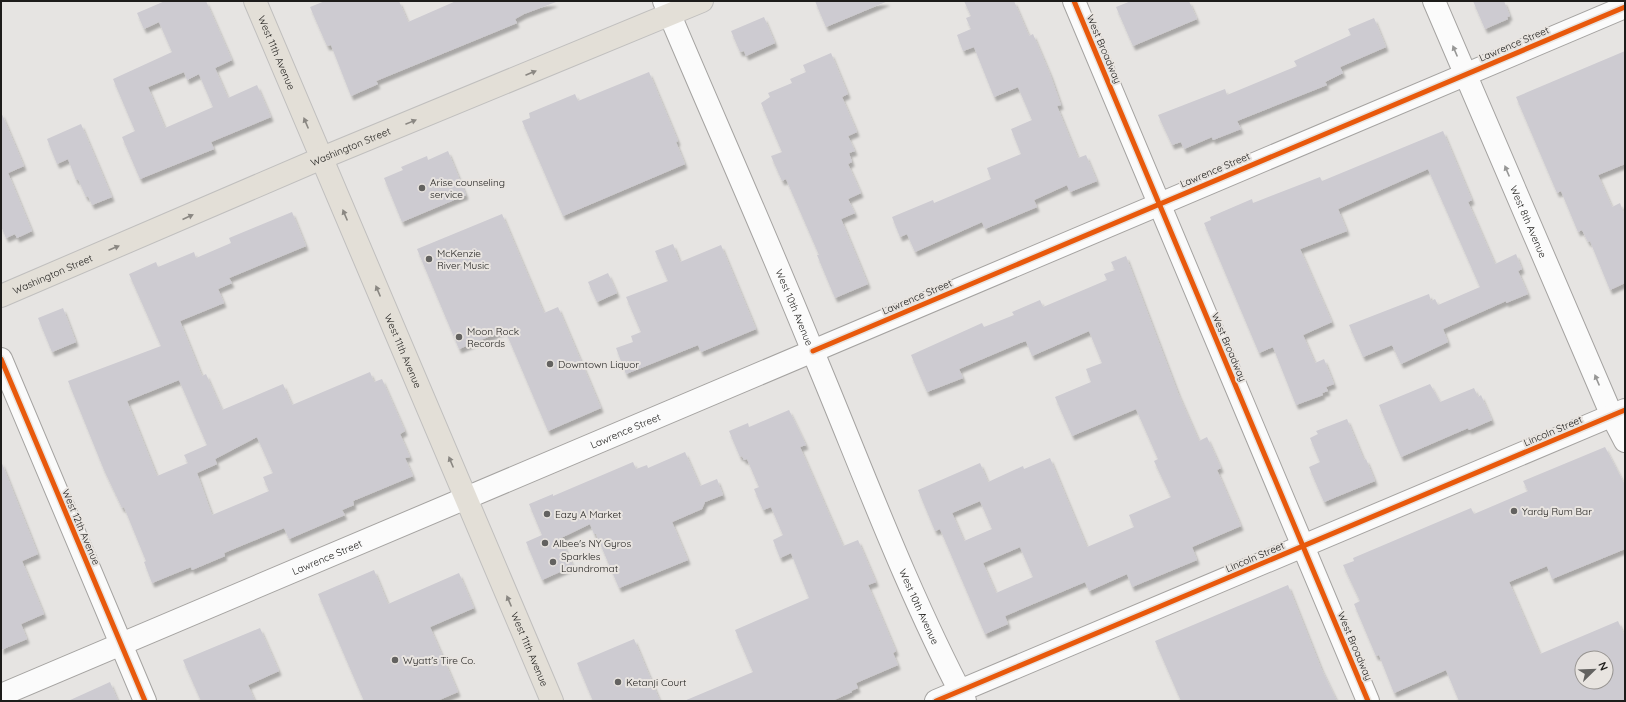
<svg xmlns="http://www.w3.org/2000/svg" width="1626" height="702" viewBox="0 0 1626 702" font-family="Quicksand,sans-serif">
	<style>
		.building { fill: #cdcbd1; fill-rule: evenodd; filter: url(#shadow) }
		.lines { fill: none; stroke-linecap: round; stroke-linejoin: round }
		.minor-casing { stroke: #a5a3a1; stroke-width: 24 }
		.major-casing { stroke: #c0bfbe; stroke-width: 24 }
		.minor { stroke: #fbfbfb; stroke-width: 22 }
		.major { stroke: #e3dfd7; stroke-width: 22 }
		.cycleway-casing { stroke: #e8e4e0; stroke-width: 8 }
		.cycleway { stroke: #e8590c; stroke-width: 5 }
		.oneway { fill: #979796 }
		.oneway2 { fill: #8a8782 }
		.poi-dot { fill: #636260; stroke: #e8e4e0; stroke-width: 1.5 }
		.labels { text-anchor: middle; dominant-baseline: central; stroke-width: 4; stroke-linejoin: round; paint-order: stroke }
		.street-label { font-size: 10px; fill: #1d1c1a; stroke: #e8e4e0 }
		.poi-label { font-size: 10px; fill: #1d1c1a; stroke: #e8e4e0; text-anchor: start }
	</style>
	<defs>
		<filter id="shadow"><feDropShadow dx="2.5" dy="4.5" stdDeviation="1" flood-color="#0004"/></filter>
	</defs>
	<rect width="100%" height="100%" fill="#e6e4e2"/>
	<!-- building -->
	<g class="building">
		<path d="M165,1H206L232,60L215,68L228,98L257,85L271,117L211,142L214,149L140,179L122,137L135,131L113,79L172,52L159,22L144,29L137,13ZM184,72L187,80L199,74L213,107L165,128L148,87Z"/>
		<path d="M325,1H399L408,22L456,1L556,2L524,14L515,19L517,23L505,28L376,81L378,84L351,96L331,45L327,46L310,7Z"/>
		<path d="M815,1H888L826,27Z"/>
		<path d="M964,1H1014L1029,36L1033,34L1050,74L1061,105L1057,106L1078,158L1086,155L1097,181L1070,192L1067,185L1034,200L1037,207L985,229L982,222L915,252L907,234L900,237L892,217L933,200L934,203L991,179L987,168L1021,154L1011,129L1032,120L1018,87L994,97L974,47L963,51L957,35L971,29L966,18L971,16Z"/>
		<path d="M1131,1H1189L1197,19L1133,46L1116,7Z"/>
		<path d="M1473,1H1504L1510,16L1507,17L1508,19L1485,29Z"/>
		<path d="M764,17L775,43L746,56L744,51L740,52L731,31Z"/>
		<path d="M1374,18L1386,47L1340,67L1343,73L1325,82L1327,85L1237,121L1241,129L1213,140L1212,137L1184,149L1181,142L1172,145L1158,115L1225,89L1227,95L1297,66L1294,61L1351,35L1348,29Z"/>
		<path d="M1625,51V164L1598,175L1612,207L1620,203L1625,216V283L1610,290L1590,241L1588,242L1582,230L1578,232L1561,191L1557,193L1516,97Z"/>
		<path d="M831,53L848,94L842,97L857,132L848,136L855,151L849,153L852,162L848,164L861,193L848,199L855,213L841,219L868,284L835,298L817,255H819L786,179L782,181L771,156L782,152L761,103L770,97L768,93L792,83L790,79L806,72L803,65Z"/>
		<path d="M649,72L678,141L676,142L685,164L563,216L522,121L530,118L529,113L575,94L578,101Z"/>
		<path d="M1,112L24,166L8,173L32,231L17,238L15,234L6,238L1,226Z"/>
		<path d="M81,124L112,197L92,205L88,196L86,197L78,179L76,180L68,159L57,164L47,139Z"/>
		<path d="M1443,131L1472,200L1468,202L1495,264L1516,254L1522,269L1518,271L1528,294L1506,303V301L1443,329L1448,342L1401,364L1392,345L1363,357L1349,325L1429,294L1431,301L1435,299L1438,305L1480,287L1428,169L1338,209L1347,231L1300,249L1332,322L1303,335L1315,363L1324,359L1334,384L1326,387L1328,391L1322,393L1323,395L1296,405L1273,347L1259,353L1204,223L1211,220L1210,217L1252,199L1253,203L1320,177L1322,181Z"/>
		<path d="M448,151L466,195L402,222L384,178L403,170L401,167L427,156L428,160Z"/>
		<path d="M292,212L306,246L229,278L232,283L218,289L224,303L180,321L202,376L206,374L222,410L283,384L292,405L370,372L374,382L382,379L405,431L400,434L410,457L405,458L413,476L353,501L354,505L342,510L345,515L289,539L284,528L224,553L225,556L192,570L191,567L152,583L144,562L146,561L124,507L122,508L104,470L68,381L161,346L129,274L156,262L158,267L194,252L196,258L231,243L229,238ZM179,380L207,445L184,455L188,463L157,476L127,401ZM257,437L273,473L263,477L269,491L212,515L197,473L217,464L215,459Z"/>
		<path d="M502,214L544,313L558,307L601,408L548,431L505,330L459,349L417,249Z"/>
		<path d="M673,244L680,262L721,245L756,329L701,352L698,345L626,374L616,348L633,342L631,336L641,332L626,297L668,281L655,251Z"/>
		<path d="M1126,256L1178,393L1199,441L1207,437L1221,468L1217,470L1241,526L1192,547L1197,560L1132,587L1127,574L1089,591L1085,582L1005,616L1008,624L985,634L940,529L935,531L918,490L980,463L988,482L1023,466L1024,469L1050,458L1087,547L1134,527L1129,515L1171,497L1154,461L1158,459L1136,409L1072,436L1055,397L1091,382L1086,369L1102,363L1089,331L1032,356L1026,341L1020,343L959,369L963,378L927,392L911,355L982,323L984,327L1014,315L1012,312L1040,300L1043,307L1107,280L1104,274L1115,270L1111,262ZM980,501L992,529L964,541L952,513ZM1020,547L1033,577L996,593L983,563Z"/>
		<path d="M608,273L617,293L597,302L588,282Z"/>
		<path d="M63,308L76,342L52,352L38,318Z"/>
		<path d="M1430,384L1440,402L1474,388L1478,397L1481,395L1492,420L1469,430L1468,428L1401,457L1379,405Z"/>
		<path d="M789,410L806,445L800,447L843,546L858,540L876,582L868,585L896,651L893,653L898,665L856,683L858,688L851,691L852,692L832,701H684L753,672L735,630L809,598L791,553L780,558L773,540L783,535L771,507L763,510L754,489L759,487L747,459L744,460L742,456L740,457L729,431L748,423L749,427Z"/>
		<path d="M1347,419L1364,460L1366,459L1375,481L1324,502L1309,467L1320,462L1310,438L1318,434L1316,431Z"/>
		<path d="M1605,447L1625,485V549L1552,579L1547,566L1509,582L1540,654L1618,621L1625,637V701H1459L1446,670L1394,693L1379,655L1376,656L1354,604L1360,601L1343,565L1354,561L1353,558L1471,508L1474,514L1528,491L1523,481ZM1582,658H1606V682H1582Z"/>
		<path d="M685,452L700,486L717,479L723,495L705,502L702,509L672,522L688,560L619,588L596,534H594L590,524L561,538L573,566L542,580L526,542L542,535L529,504L553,494V496L633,462L636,469L647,465L648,468Z"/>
		<path d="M1,461L38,554L22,561L44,614L21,624L27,639L1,650Z"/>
		<path d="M374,570L388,604L459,573L474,608L430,627L458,692L437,701H364L318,594Z"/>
		<path d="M1288,585L1321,668L1337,701H1181L1155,641Z"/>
		<path d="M260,628L279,671L248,685L255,701H201L183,660Z"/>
		<path d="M634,639L660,701H593L577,663Z"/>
		<path d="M110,682L118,701H68Z"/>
	</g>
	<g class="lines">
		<defs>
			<g id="minor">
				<path id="s1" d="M664,1C715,122 769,242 818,364C865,477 908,593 965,701"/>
				<path d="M1074,1L1368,701"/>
				<path id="s2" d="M1434,1L1612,416L1625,441"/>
				<path d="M1,359L145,701"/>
				<path id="s3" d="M1,695L1625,7"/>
				<path d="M936,701L1625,410"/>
			</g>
			<g id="major">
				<path id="s4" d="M255,1L552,701"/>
				<path id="s5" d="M1,296L322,158L702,1"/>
			</g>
		</defs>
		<!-- minor casing -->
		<use href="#minor" class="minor-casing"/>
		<!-- major casing -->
		<use href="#major" class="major-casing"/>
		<!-- minor -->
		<use href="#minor" class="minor"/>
		<!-- major -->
		<use href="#major" class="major"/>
		<defs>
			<g id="cycleway">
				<path d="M1074,1L1368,701"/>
				<path d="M813,351L1625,7"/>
				<path d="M1,359L145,701"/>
				<path d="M936,701L1625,410"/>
			</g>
		</defs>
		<!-- cycleway casing -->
		<use href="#cycleway" class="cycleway-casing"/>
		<!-- cycleway -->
		<use href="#cycleway" class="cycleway"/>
	</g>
	<!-- one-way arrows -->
	<defs><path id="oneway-solid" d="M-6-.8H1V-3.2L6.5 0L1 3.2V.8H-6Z"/></defs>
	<g class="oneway">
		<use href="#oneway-solid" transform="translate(1455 51) rotate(-113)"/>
		<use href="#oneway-solid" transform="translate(1507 171) rotate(-113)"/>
		<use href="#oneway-solid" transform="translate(1597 380) rotate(-113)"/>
	</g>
	<g class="oneway2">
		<use href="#oneway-solid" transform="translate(531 73) rotate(-23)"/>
		<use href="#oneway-solid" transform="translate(411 122) rotate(-22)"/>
		<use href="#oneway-solid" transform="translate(306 123) rotate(-113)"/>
		<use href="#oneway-solid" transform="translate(345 215) rotate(-113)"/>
		<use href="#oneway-solid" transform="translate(188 217) rotate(-24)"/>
		<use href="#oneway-solid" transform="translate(114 248) rotate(-23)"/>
		<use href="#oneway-solid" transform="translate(378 291) rotate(-113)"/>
		<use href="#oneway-solid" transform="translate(451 462) rotate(-113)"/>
		<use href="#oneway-solid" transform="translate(509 601) rotate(-113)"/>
	</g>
	<!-- markers -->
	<g class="poi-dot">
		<circle cx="422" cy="188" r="4"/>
		<circle cx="429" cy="259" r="4"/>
		<circle cx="459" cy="337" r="4"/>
		<circle cx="550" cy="364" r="4"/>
		<circle cx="1514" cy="511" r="4"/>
		<circle cx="547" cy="514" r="4"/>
		<circle cx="545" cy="543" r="4"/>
		<circle cx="553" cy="562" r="4"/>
		<circle cx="395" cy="660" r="4"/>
		<circle cx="618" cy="682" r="4"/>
	</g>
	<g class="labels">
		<!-- street labels -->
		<g class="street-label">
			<text transform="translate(1514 44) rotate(-23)">Lawrence Street</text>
			<text transform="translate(1104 49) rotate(67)">West Broadway</text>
			<text stroke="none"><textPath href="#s4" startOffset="56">West 11th Avenue</textPath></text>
			<text stroke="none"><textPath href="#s5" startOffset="380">Washington Street</textPath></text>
			<text transform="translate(1215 170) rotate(-23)">Lawrence Street</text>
			<text stroke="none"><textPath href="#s2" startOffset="240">West 8th Avenue</textPath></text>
			<text stroke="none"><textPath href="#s5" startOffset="56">Washington Street</textPath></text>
			<text transform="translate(917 297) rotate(-23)">Lawrence Street</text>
			<text stroke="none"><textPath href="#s1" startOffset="333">West 10th Avenue</textPath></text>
			<text transform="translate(1229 347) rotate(67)">West Broadway</text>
			<text stroke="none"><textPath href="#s4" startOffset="380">West 11th Avenue</textPath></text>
			<text stroke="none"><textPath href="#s3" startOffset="678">Lawrence Street</textPath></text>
			<text transform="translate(1553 431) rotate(-23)">Lincoln Street</text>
			<text transform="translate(81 527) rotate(67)">West 12th Avenue</text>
			<text stroke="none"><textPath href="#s3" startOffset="354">Lawrence Street</textPath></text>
			<text transform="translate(1255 557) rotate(-23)">Lincoln Street</text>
			<text stroke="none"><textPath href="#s1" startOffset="657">West 10th Avenue</textPath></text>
			<text transform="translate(1355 646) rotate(67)">West Broadway</text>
			<text stroke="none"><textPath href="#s4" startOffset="704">West 11th Avenue</textPath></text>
		</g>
		<!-- poi labels -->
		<g class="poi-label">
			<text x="430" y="182">Arise counseling<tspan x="430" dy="12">service</tspan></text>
			<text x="437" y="253">McKenzie<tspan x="437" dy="12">River Music</tspan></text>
			<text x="467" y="331">Moon Rock<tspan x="467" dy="12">Records</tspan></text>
			<text x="558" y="364">Downtown Liquor</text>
			<text x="1522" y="511">Yardy Rum Bar</text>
			<text x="555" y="514">Eazy A Market</text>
			<text x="553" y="543">Albee's NY Gyros</text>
			<text x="561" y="556">Sparkles<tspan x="561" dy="12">Laundromat</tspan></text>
			<text x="403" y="660">Wyatt's Tire Co.</text>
			<text x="626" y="682">Ketanji Court</text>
		</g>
	</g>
	<!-- border -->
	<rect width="1626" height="702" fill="none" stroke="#1d1c1a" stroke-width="4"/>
	<!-- north arrow -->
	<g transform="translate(1594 670) rotate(67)"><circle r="19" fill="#e8e4e0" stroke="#979491"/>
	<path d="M0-3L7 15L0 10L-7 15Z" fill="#636260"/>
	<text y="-6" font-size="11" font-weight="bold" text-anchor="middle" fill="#1d1c1a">N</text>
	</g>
</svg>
